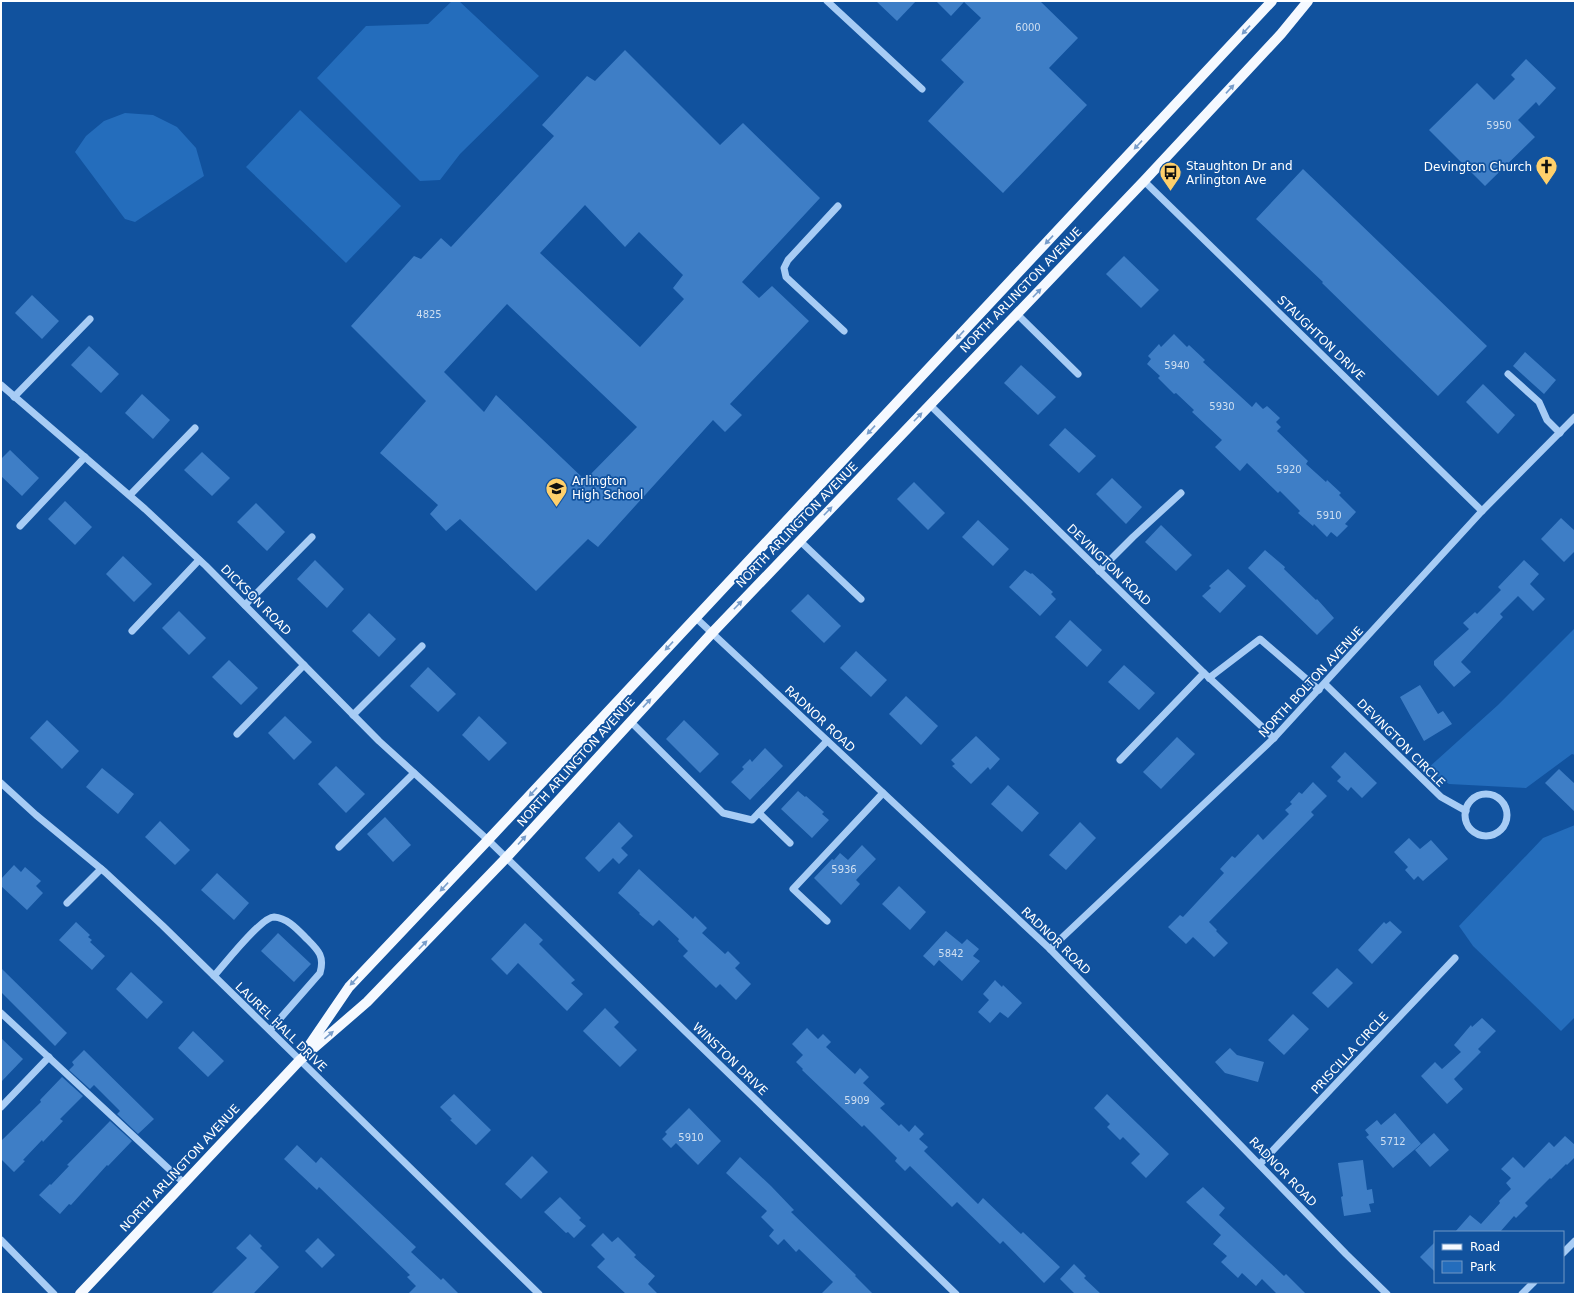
<svg xmlns="http://www.w3.org/2000/svg" width="1576" height="1295" viewBox="0 0 1576 1295" font-family="'DejaVu Sans',sans-serif">
	<style>
		.green { fill: #246dbc }
		.building { fill: #3e7ec6; fill-rule: evenodd }
		.lines { fill: none; stroke-linecap: round; stroke-linejoin: round }
		.minor { stroke: #a7ccf5; stroke-width: 7 }
		.major { stroke: #f5f9ff; stroke-width: 10 }
		.oneway { fill: #789dca }
		.labels { text-anchor: middle; dominant-baseline: central; stroke-width: 3.5; stroke-linejoin: round; paint-order: stroke }
		.number-label { font-size: 10px; fill: #cfdff1 }
		.poi-label { font-size: 12px; fill: #fff; stroke: #11529e; text-anchor: start }
		.street-label { font-size: 12px; fill: #fff; stroke: #11529e }
	</style>
	<rect width="100%" height="100%" fill="#11529e"/>
	<!-- green -->
	<g class="green">
		<path d="M452,1H459L539,76L460,154L440,180L420,181L317,78L366,26L428,24Z"/>
		<path d="M300,110L401,206L346,263L246,167Z"/>
		<path d="M125,113L153,115L177,127L196,148L204,176L135,222L125,219L75,152L86,136L104,121Z"/>
		<path d="M1575,628V755L1572,754L1526,788L1449,784L1427,769L1498,705Z"/>
		<path d="M1575,825V1017L1561,1031L1473,946L1459,926L1543,838Z"/>
	</g>
	<!-- building -->
	<g class="building">
		<path d="M876,1H916L897,21Z"/>
		<path d="M936,1H1040L1078,38L1049,68L1087,105L1003,193L928,121L964,82L941,60L981,18L964,2L951,16Z"/>
		<path d="M625,50L720,145L743,123L820,198L742,282L759,298L772,286L809,321L730,404L742,415L725,432L713,420L598,547L588,539L536,591L460,519L446,531L430,514L438,505L380,453L426,401L351,326L414,256L421,259L441,238L451,247L554,136L542,125L587,76L595,81ZM585,205L625,247L639,232L683,275L673,288L684,299L640,347L540,253ZM507,304L637,427L585,480L496,395L484,412L444,372Z"/>
		<path d="M1526,59L1556,88L1539,106L1536,102L1518,120L1535,137L1485,186L1429,130L1477,83L1494,100L1515,79L1511,75Z"/>
		<path d="M1303,169L1487,346L1438,396L1322,283L1323,282L1256,219Z"/>
		<path d="M1124,256L1159,290L1141,308L1106,274Z"/>
		<path d="M32,295L59,321L42,339L15,313Z"/>
		<path d="M1174,334L1187,347L1189,345L1205,360L1203,362L1252,407L1256,402L1263,409L1267,406L1280,418L1276,422L1281,427L1277,431L1308,461L1306,464L1326,482L1327,480L1341,493L1339,495L1356,512L1345,524L1348,526L1337,537L1331,532L1327,537L1314,524L1313,526L1298,513L1300,511L1280,491L1278,493L1247,463L1240,471L1215,447L1222,440L1192,412L1194,410L1176,393L1174,394L1158,378L1160,376L1147,364L1151,359L1148,356L1159,344L1161,347Z"/>
		<path d="M89,346L119,374L101,393L71,365Z"/>
		<path d="M1525,352L1556,380L1544,394L1513,366Z"/>
		<path d="M1021,365L1056,397L1038,415L1004,383Z"/>
		<path d="M1483,384L1515,415L1498,434L1466,402Z"/>
		<path d="M142,394L170,420L153,439L125,413Z"/>
		<path d="M1065,428L1096,456L1079,473L1049,445Z"/>
		<path d="M10,450L39,478L22,496L1,476V459Z"/>
		<path d="M202,452L230,478L212,496L184,470Z"/>
		<path d="M1112,478L1142,507L1126,524L1096,494Z"/>
		<path d="M914,482L945,513L928,530L897,499Z"/>
		<path d="M65,501L92,527L75,545L48,519Z"/>
		<path d="M256,503L285,532L267,551L237,522Z"/>
		<path d="M1561,518L1575,531V551L1564,562L1541,539Z"/>
		<path d="M978,520L1009,549L993,566L962,537Z"/>
		<path d="M1161,525L1192,555L1176,571L1145,542Z"/>
		<path d="M1265,550L1285,567L1284,569L1316,600L1317,599L1334,618L1317,635L1248,568Z"/>
		<path d="M123,556L152,584L134,602L106,574Z"/>
		<path d="M315,560L344,589L327,608L297,579Z"/>
		<path d="M1524,560L1539,574L1530,584L1545,599L1533,611L1518,596L1500,614L1503,617L1461,662L1471,672L1454,687L1434,665V661L1469,629L1463,623L1475,612L1477,614L1501,590L1498,587Z"/>
		<path d="M1228,569L1246,586L1220,613L1202,596L1211,588L1209,586Z"/>
		<path d="M1025,570L1031,574L1032,573L1053,592L1051,594L1056,599L1040,616L1009,587Z"/>
		<path d="M808,594L841,626L824,643L791,611Z"/>
		<path d="M179,611L206,638L189,655L162,628Z"/>
		<path d="M369,613L396,639L379,657L352,631Z"/>
		<path d="M1070,620L1102,650L1087,667L1055,637Z"/>
		<path d="M856,651L887,680L871,697L840,668Z"/>
		<path d="M229,660L258,688L241,705L212,677Z"/>
		<path d="M1124,665L1155,693L1139,710L1108,682Z"/>
		<path d="M428,667L456,694L438,712L410,686Z"/>
		<path d="M1420,685L1438,714L1443,711L1452,724L1424,741L1400,697Z"/>
		<path d="M906,696L938,726L921,745L889,714Z"/>
		<path d="M285,716L312,742L294,760L268,733Z"/>
		<path d="M479,716L507,743L489,761L462,735Z"/>
		<path d="M47,720L79,751L62,769L30,738Z"/>
		<path d="M684,720L719,754L700,773L666,739Z"/>
		<path d="M976,736L1000,759L990,770L988,767L971,784L952,766L955,764L951,760Z"/>
		<path d="M1177,737L1195,754L1161,789L1143,772Z"/>
		<path d="M765,748L783,766L750,800L731,782L744,769L742,767L750,759L752,762Z"/>
		<path d="M1345,752L1377,783L1362,798L1351,787L1348,791L1337,781L1341,777L1331,767Z"/>
		<path d="M336,766L365,794L346,813L318,784Z"/>
		<path d="M102,768L134,794L118,814L86,787Z"/>
		<path d="M1559,769L1575,784V812L1545,783Z"/>
		<path d="M1313,782L1327,796L1311,812L1314,815L1209,922L1217,930L1216,931L1228,943L1214,957L1193,937L1186,944L1168,927L1180,915L1183,917L1224,873L1220,869L1232,856L1235,858L1258,834L1263,840L1289,814L1285,810L1292,804L1290,802L1299,792L1302,794Z"/>
		<path d="M1008,785L1039,813L1022,832L991,804Z"/>
		<path d="M798,791L805,797L806,796L824,812L822,814L829,820L812,838L781,809Z"/>
		<path d="M385,817L411,845L393,862L367,834Z"/>
		<path d="M160,821L190,850L175,865L145,837Z"/>
		<path d="M619,822L633,836L621,848L628,855L619,864L613,858L599,872L585,858Z"/>
		<path d="M1080,822L1096,838L1066,870L1049,855Z"/>
		<path d="M1409,838L1420,849L1431,840L1448,859L1423,881L1418,876L1414,880L1405,870L1408,867L1394,852Z"/>
		<path d="M862,845L876,859L856,880L860,884L841,905L814,878L832,859L834,860L840,853L848,860Z"/>
		<path d="M14,865L21,872L25,867L41,881L36,886L43,893L27,910L1,886V879Z"/>
		<path d="M639,869L693,919L695,916L707,928L702,933L725,954L728,951L740,963L735,968L751,984L736,1000L720,984L716,988L683,956L688,951L678,941L679,939L659,920L653,926L639,914L640,913L618,893Z"/>
		<path d="M217,873L249,903L234,920L201,890Z"/>
		<path d="M899,886L926,912L910,930L882,904Z"/>
		<path d="M1390,921L1402,932L1372,964L1358,950L1384,922L1386,924Z"/>
		<path d="M76,922L90,935L88,937L92,940L90,942L105,956L92,970L59,940Z"/>
		<path d="M525,923L543,940L539,944L575,980L571,983L583,994L567,1011L518,963L507,975L491,959Z"/>
		<path d="M946,931L962,944L967,939L979,949L973,956L980,961L962,981L939,960L934,966L923,956Z"/>
		<path d="M278,933L311,964L294,982L261,951Z"/>
		<path d="M1,968L67,1033L55,1046L1,992Z"/>
		<path d="M1337,968L1353,983L1328,1008L1312,993Z"/>
		<path d="M131,972L163,1002L147,1019L116,989Z"/>
		<path d="M995,980L1002,987L1003,985L1022,1003L1008,1018L1000,1012L990,1023L978,1012L989,1000L983,994Z"/>
		<path d="M605,1008L619,1022L614,1027L637,1050L620,1067L583,1031Z"/>
		<path d="M1293,1014L1309,1029L1284,1055L1268,1040Z"/>
		<path d="M1482,1018L1496,1031L1478,1049L1481,1052L1454,1079L1463,1089L1447,1104L1421,1076L1435,1062L1442,1069L1461,1052L1454,1045L1471,1025L1472,1027Z"/>
		<path d="M807,1028L818,1039L823,1034L831,1042L826,1047L855,1074L860,1068L869,1077L863,1083L885,1104L880,1108L899,1126L901,1124L909,1132L915,1125L924,1134L919,1139L928,1147L924,1151L978,1204L983,1198L1021,1234L1023,1232L1060,1267L1044,1283L1003,1241L1000,1244L957,1202L952,1207L910,1166L905,1171L895,1161L897,1158L864,1125L862,1127L802,1070L803,1069L796,1062L803,1055L792,1044Z"/>
		<path d="M193,1031L224,1061L208,1077L178,1048Z"/>
		<path d="M1,1038L23,1059L1,1082Z"/>
		<path d="M1230,1048L1237,1055L1264,1062L1258,1082L1225,1073L1215,1062Z"/>
		<path d="M84,1050L154,1119L138,1134L117,1114L120,1111L94,1085L90,1089L69,1070L74,1065L72,1062Z"/>
		<path d="M62,1077L83,1096L60,1119L63,1121L43,1142L42,1140L23,1160L25,1161L14,1172L1,1159V1141L41,1102L40,1100Z"/>
		<path d="M454,1094L491,1130L476,1145L450,1120L452,1119L440,1107Z"/>
		<path d="M1107,1094L1169,1154L1146,1178L1131,1163L1140,1154L1123,1137L1120,1140L1107,1127L1110,1124L1094,1108Z"/>
		<path d="M689,1108L721,1141L698,1165L676,1143L671,1148L662,1139L667,1134L665,1132Z"/>
		<path d="M1395,1113L1421,1144L1393,1168L1366,1137L1369,1135L1365,1130L1377,1120L1381,1125Z"/>
		<path d="M110,1121L132,1141L108,1166L107,1165L71,1205L69,1204L60,1214L39,1195L50,1184L51,1185L69,1166L67,1165Z"/>
		<path d="M1434,1133L1449,1150L1430,1167L1415,1150Z"/>
		<path d="M1565,1136L1575,1145V1157L1567,1165L1566,1164L1551,1179L1550,1178L1525,1203L1528,1206L1516,1218L1514,1216L1500,1232H1455L1470,1215L1481,1224L1500,1203L1499,1201L1511,1189L1506,1183L1511,1178L1501,1169L1513,1157L1524,1168L1549,1142L1554,1147Z"/>
		<path d="M297,1145L316,1163L321,1157L416,1247L411,1252L441,1280L443,1278L459,1294H408L416,1286L407,1277L410,1275L319,1187L317,1190L284,1159Z"/>
		<path d="M532,1156L548,1172L521,1199L505,1184Z"/>
		<path d="M740,1157L771,1186L794,1210L791,1212L856,1275L855,1276L873,1294H821L833,1282L799,1249L796,1252L784,1239L778,1245L769,1236L774,1230L761,1217L767,1211L726,1173Z"/>
		<path d="M1363,1160L1367,1190L1372,1189L1374,1203L1369,1204L1371,1212L1344,1216L1341,1197L1343,1196L1338,1163Z"/>
		<path d="M1203,1187L1225,1208L1219,1215L1284,1276L1286,1274L1306,1294H1277L1262,1279L1256,1286L1242,1273L1238,1278L1221,1262L1227,1256L1213,1244L1221,1235L1186,1202Z"/>
		<path d="M560,1197L581,1218L579,1220L586,1226L574,1238L568,1232L566,1233L544,1212Z"/>
		<path d="M603,1233L612,1242L618,1237L636,1255L634,1257L655,1276L648,1284L658,1294H626L597,1267L605,1259L591,1245Z"/>
		<path d="M250,1234L262,1246L260,1248L279,1267L253,1294H211L247,1258L236,1248Z"/>
		<path d="M318,1238L335,1255L322,1268L305,1251Z"/>
		<path d="M1435,1242V1272L1420,1257Z"/>
		<path d="M1074,1264L1086,1276L1084,1278L1101,1294H1075L1060,1279Z"/>
	</g>
	<g class="lines">
		<!-- minor -->
		<g class="minor">
			<path d="M827,1L922,89"/>
			<path d="M1144,181L1482,511"/>
			<path d="M838,206L788,260L784,268L786,277L844,331"/>
			<path d="M1017,314L1078,374"/>
			<path d="M1508,374L1539,402L1547,420L1560,433"/>
			<path d="M1,385L145,509L206,566L379,741L488,840L956,1294"/>
			<path d="M14,397L90,319"/>
			<path d="M930,405L1204,673L1274,738"/>
			<path d="M130,495L195,428"/>
			<path d="M20,526L85,457"/>
			<path d="M800,541L861,599"/>
			<path d="M1099,571L1133,537L1181,493"/>
			<path d="M245,605L312,537"/>
			<path d="M696,618L1050,949L1346,1254L1387,1294"/>
			<path d="M132,631L199,560"/>
			<path d="M1209,678L1260,639L1319,690"/>
			<path d="M1325,684L1441,797L1466,811"/>
			<path d="M353,715L422,646"/>
			<path d="M630,721L723,813L752,820L827,741"/>
			<path d="M237,734L304,665"/>
			<path d="M1120,760L1204,673"/>
			<path d="M1,783L36,815L105,872L163,926L539,1294"/>
			<circle cx="1486" cy="815" r="21"/>
			<path d="M759,813L790,843"/>
			<path d="M339,847L414,773"/>
			<path d="M67,903L101,869"/>
			<path d="M827,921L793,889L883,793"/>
			<path d="M1050,949L1274,738L1482,511L1575,417"/>
			<path d="M214,976C224,965 261,917 274,917C288,918 298,930 307,939C318,950 325,956 320,973L270,1030"/>
			<path d="M1,1013L184,1183"/>
			<path d="M1,1107L49,1057"/>
			<path d="M1260,1164L1455,958"/>
			<path d="M1,1240L54,1294"/>
			<path d="M1563,1253L1575,1241"/>
			<path d="M1522,1294L1534,1282"/>
		</g>
		<!-- major -->
		<g class="major">
			<path d="M306,1050L349,987L488,840L1272,1"/>
			<path d="M80,1294L300,1060L367,1002L506,858L711,634L1144,181L1281,34L1308,1"/>
		</g>
	</g>
	<!-- one-way arrows -->
	<defs><path id="oneway-solid" d="M-6-.8H1V-3.2L6.5 0L1 3.2V.8H-6Z"/></defs>
	<g class="oneway">
		<use href="#oneway-solid" transform="translate(1246 30) rotate(133)"/>
		<use href="#oneway-solid" transform="translate(1230 89) rotate(-47)"/>
		<use href="#oneway-solid" transform="translate(1138 145) rotate(133)"/>
		<use href="#oneway-solid" transform="translate(1049 240) rotate(133)"/>
		<use href="#oneway-solid" transform="translate(1037 293) rotate(-46)"/>
		<use href="#oneway-solid" transform="translate(960 335) rotate(133)"/>
		<use href="#oneway-solid" transform="translate(918 417) rotate(-46)"/>
		<use href="#oneway-solid" transform="translate(871 430) rotate(133)"/>
		<use href="#oneway-solid" transform="translate(828 511) rotate(-46)"/>
		<use href="#oneway-solid" transform="translate(738 605) rotate(-46)"/>
		<use href="#oneway-solid" transform="translate(669 646) rotate(133)"/>
		<use href="#oneway-solid" transform="translate(647 703) rotate(-47)"/>
		<use href="#oneway-solid" transform="translate(533 792) rotate(133)"/>
		<use href="#oneway-solid" transform="translate(522 840) rotate(-48)"/>
		<use href="#oneway-solid" transform="translate(444 887) rotate(133)"/>
		<use href="#oneway-solid" transform="translate(423 945) rotate(-46)"/>
		<use href="#oneway-solid" transform="translate(354 981) rotate(133)"/>
		<use href="#oneway-solid" transform="translate(329 1035) rotate(-40)"/>
	</g>
	<!-- icons -->
	<defs>
		<symbol id="church-pin" viewBox="-11 -11 22 30"><path d="M0 17L-7.5 6A9.5 9.5 0 1 1 7.5 6Z" fill="#ffd06b" stroke="#11529e"/><path d="M-1.2-6h2.4v3.5h3.3v2.4h-3.3V6h-2.4V-.1h-3.3v-2.4h3.3Z" fill="#111"/></symbol>
		<symbol id="bus-pin" viewBox="-11 -11 22 30"><path d="M0 17L-7.5 6A9.5 9.5 0 1 1 7.5 6Z" fill="#ffd06b" stroke="#11529e"/><path d="M-5-6H5V4H4V6H2V4H-2V6H-4V4H-5ZM-3.5-4V0h7V-4ZM-3.5 1.2v1.5H-2V1.2ZM2 1.2v1.5H3.5V1.2Z" fill="#111"/></symbol>
		<symbol id="school-pin" viewBox="-11 -11 22 30"><path d="M0 17L-7.5 6A9.5 9.5 0 1 1 7.5 6Z" fill="#ffd06b" stroke="#11529e"/><path d="M0-5L7-2L0 1L-7-2ZM-4 1L0 2.5L4 1V4Q0 6-4 4Z" fill="#111"/></symbol>
	</defs>
	<g fill-rule="evenodd">
		<use href="#church-pin" x="1534" y="154" width="25" height="34"/>
		<use href="#bus-pin" x="1158" y="160" width="25" height="34"/>
		<use href="#school-pin" x="544" y="476" width="25" height="34"/>
	</g>
	<g class="labels">
		<!-- number labels -->
		<g class="number-label">
			<text x="1028" y="27">6000</text>
			<text x="1499" y="125">5950</text>
			<text x="429" y="314">4825</text>
			<text x="1177" y="365">5940</text>
			<text x="1222" y="406">5930</text>
			<text x="1289" y="469">5920</text>
			<text x="1329" y="515">5910</text>
			<text x="844" y="869">5936</text>
			<text x="951" y="953">5842</text>
			<text x="857" y="1100">5909</text>
			<text x="691" y="1137">5910</text>
			<text x="1393" y="1141">5712</text>
		</g>
		<!-- poi labels -->
		<g class="poi-label">
			<text x="1186" y="166">Staughton Dr and<tspan x="1186" dy="14">Arlington Ave</tspan></text>
			<text x="1532" y="167" text-anchor="end">Devington Church</text>
			<text x="572" y="481">Arlington<tspan x="572" dy="14">High School</tspan></text>
		</g>
		<!-- street labels -->
		<g class="street-label">
			<text transform="translate(1021 290) rotate(-46)">NORTH ARLINGTON AVENUE</text>
			<text transform="translate(1321 338) rotate(44)">STAUGHTON DRIVE</text>
			<text transform="translate(797 525) rotate(-46)">NORTH ARLINGTON AVENUE</text>
			<text transform="translate(1109 565) rotate(44)">DEVINGTON ROAD</text>
			<text transform="translate(256 600) rotate(45)">DICKSON ROAD</text>
			<text transform="translate(1311 682) rotate(-47)">NORTH BOLTON AVENUE</text>
			<text transform="translate(820 719) rotate(43)">RADNOR ROAD</text>
			<text transform="translate(1401 743) rotate(45)">DEVINGTON CIRCLE</text>
			<text transform="translate(576 762) rotate(-48)">NORTH ARLINGTON AVENUE</text>
			<text transform="translate(1056 941) rotate(44)">RADNOR ROAD</text>
			<text transform="translate(281 1027) rotate(44)">LAUREL HALL DRIVE</text>
			<text transform="translate(1350 1053) rotate(-47)">PRISCILLA CIRCLE</text>
			<text transform="translate(730 1059) rotate(44)">WINSTON DRIVE</text>
			<text transform="translate(180 1168) rotate(-47)">NORTH ARLINGTON AVENUE</text>
			<text transform="translate(1283 1172) rotate(46)">RADNOR ROAD</text>
		</g>
	</g>
	<!-- border -->
	<rect width="1576" height="1295" fill="none" stroke="#ffffff" stroke-width="4"/>
	<!-- legend -->
	<rect x="1434" y="1231" width="130" height="52" fill="#11529e" stroke="#7097c5"/>
	<rect x="1442" y="1244" width="20" height="6" fill="#f5f9ff" stroke="#7097c5"/>
	<text x="1470" y="1251" font-size="12" fill="#ffffff">Road</text>
	<rect x="1442" y="1261" width="20" height="12" fill="#246dbc" stroke="#7097c5"/>
	<text x="1470" y="1271" font-size="12" fill="#ffffff">Park</text>
</svg>
